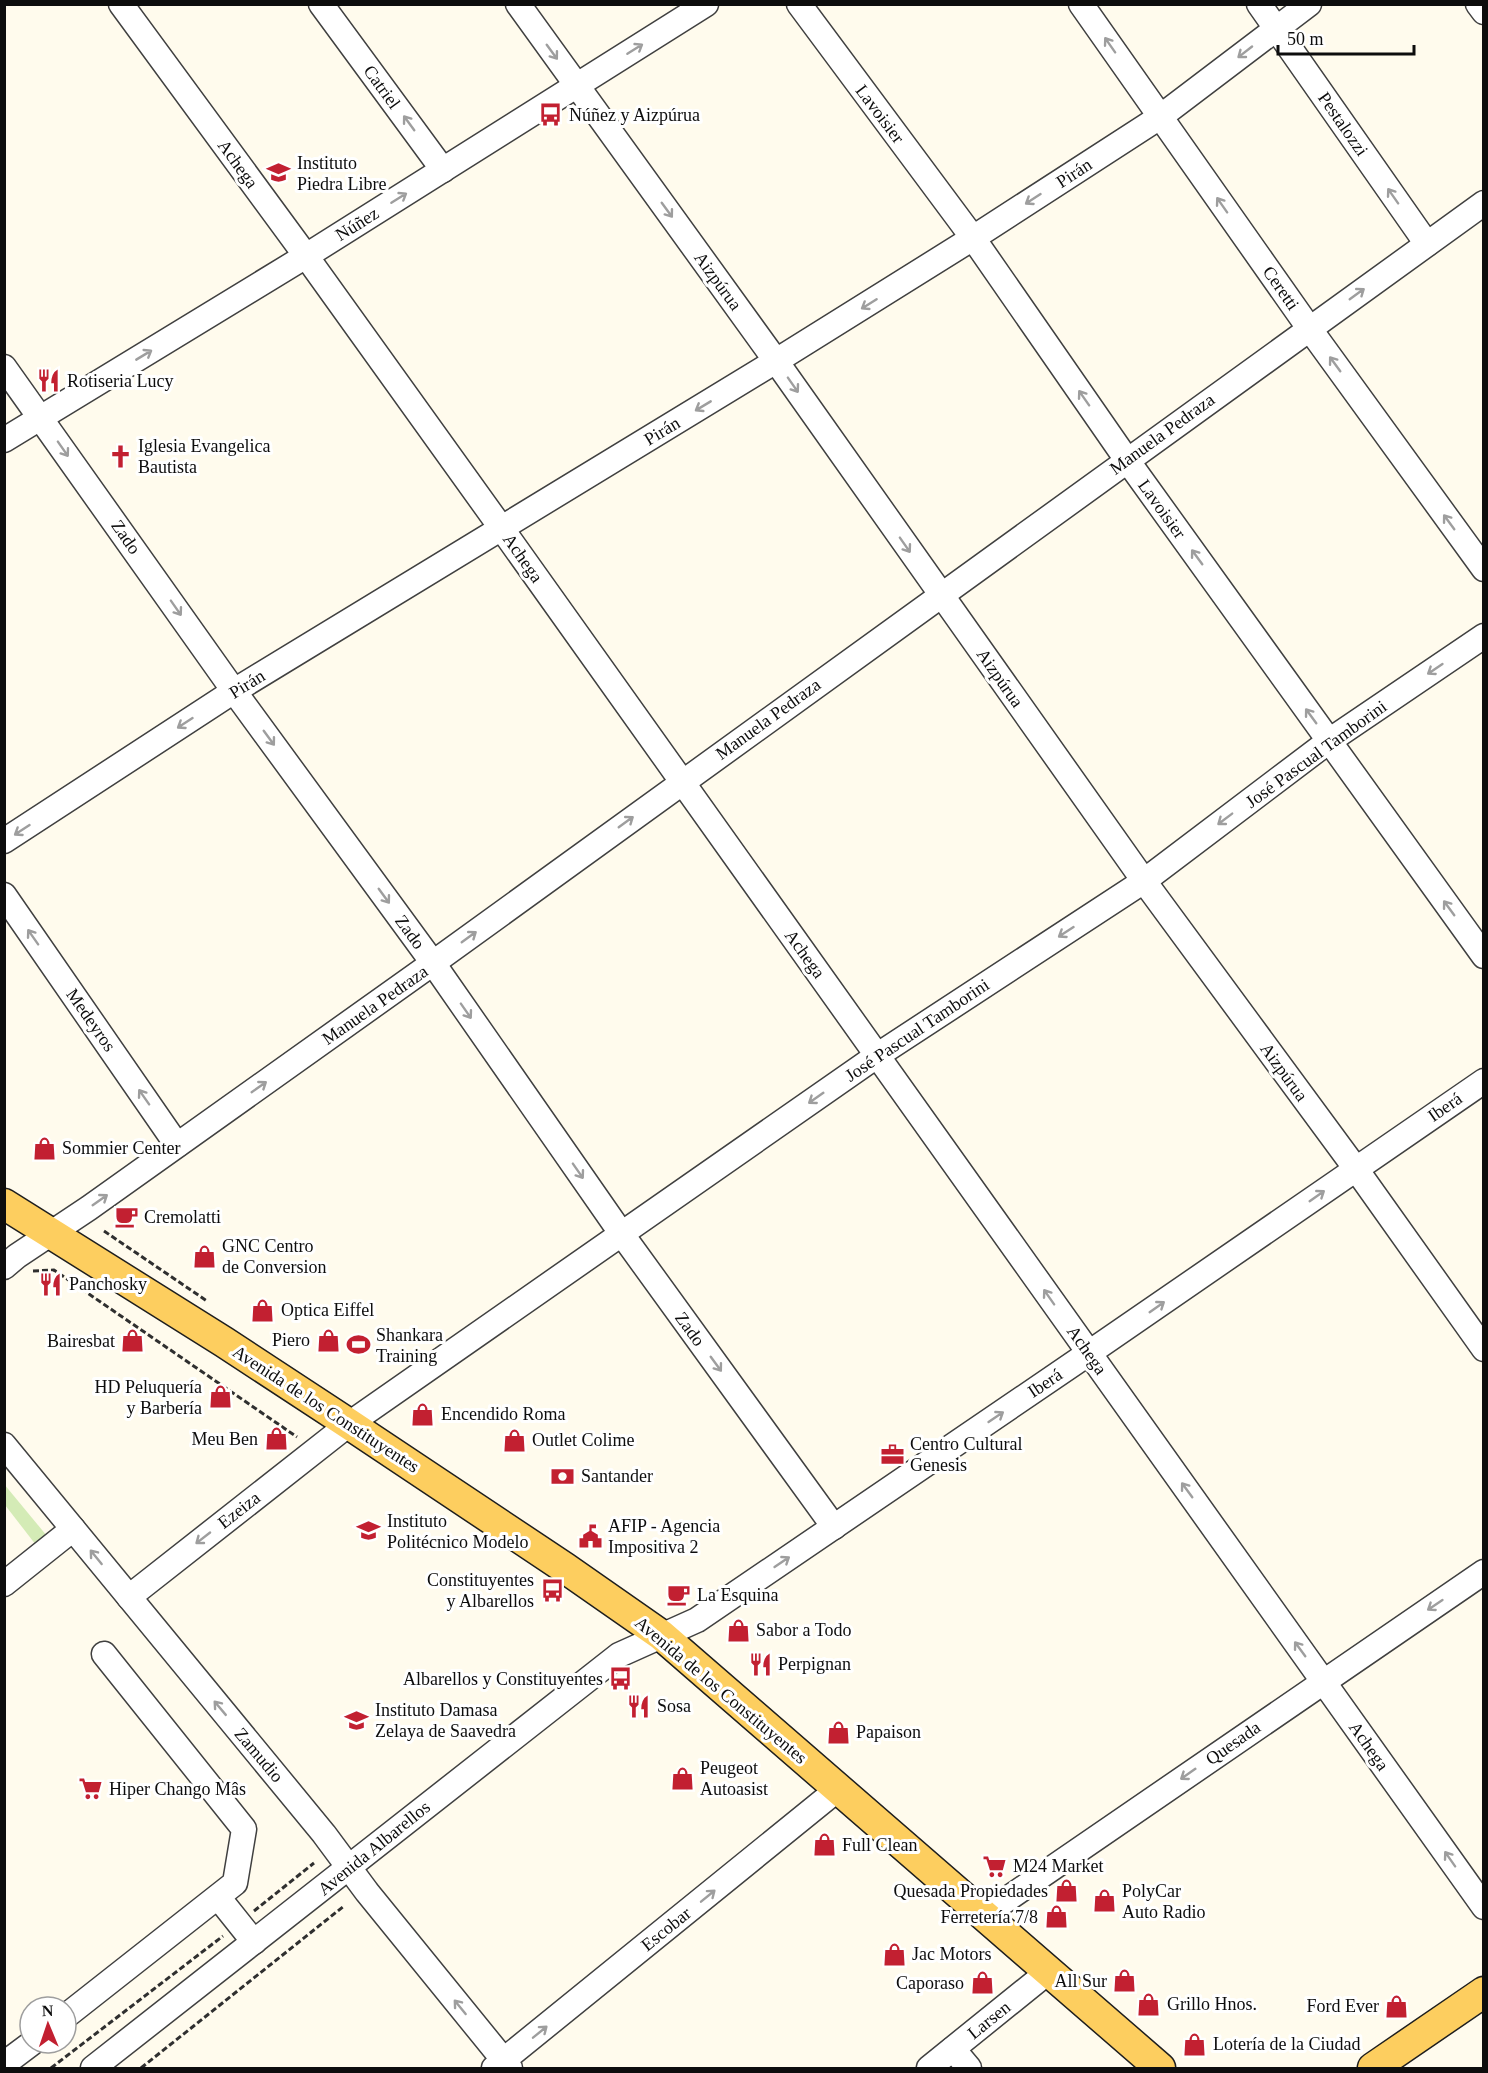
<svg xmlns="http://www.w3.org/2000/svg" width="1488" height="2073" viewBox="0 0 1488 2073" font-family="Georgia,serif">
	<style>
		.green { fill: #d4ebb6 }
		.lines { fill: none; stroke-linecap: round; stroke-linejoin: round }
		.minor-casing { stroke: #404040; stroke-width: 27 }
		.major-casing { stroke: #1e1e1e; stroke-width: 33 }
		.path { stroke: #2f2f2f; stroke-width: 3; stroke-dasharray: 6 3; stroke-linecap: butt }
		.minor { stroke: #fff; stroke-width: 24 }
		.major { stroke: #fdce5f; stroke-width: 30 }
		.oneway { stroke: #9e9e9e }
		.labels { text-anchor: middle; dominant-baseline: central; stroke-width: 6; stroke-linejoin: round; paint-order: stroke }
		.street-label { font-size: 18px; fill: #0d0d0d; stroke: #fff }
		.poi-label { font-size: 18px; fill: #0d0d0d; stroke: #fff; text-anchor: start }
	</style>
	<rect width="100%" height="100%" fill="#fffbed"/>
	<!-- green -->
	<path class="green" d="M4,1484L47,1536L36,1545L5,1505Z"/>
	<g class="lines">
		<defs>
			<g id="minor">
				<path d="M121,4L306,256L502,529L1484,1907"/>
				<path d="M321,4L443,170"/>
				<path d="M518,4L776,361L1144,881L1356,1169L1484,1349"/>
				<path d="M799,4L973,238L1127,460L1484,956"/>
				<path d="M1081,4L1309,328L1484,569"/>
				<path d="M1259,4L1427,244"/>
				<path d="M1478,4L1484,12"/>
				<path d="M4,367L234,691L433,963L621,1233L834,1527"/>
				<path d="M4,440L306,256L706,4"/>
				<path d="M4,841L234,691L776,361L973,238L1160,117L1309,4"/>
				<path d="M4,895L177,1145"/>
				<path d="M4,1267L17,1256L89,1208L433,963L1484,203"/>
				<path d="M4,1445L324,1834L367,1892L510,2068"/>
				<path d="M4,1584L73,1529"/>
				<path d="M129,1597L349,1424L878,1055L1144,881L1329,741L1484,636"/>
				<path d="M218,1897L254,1942"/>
				<path d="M984,1915L1484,1572"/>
				<path d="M66,2016L235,1883L244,1829L104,1654"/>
				<path d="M953,2049L969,2068"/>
				<path d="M4,2064L32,2043"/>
				<path d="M93,2068L619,1655L697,1620L1089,1353L1484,1081"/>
				<path d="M494,2068L838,1789"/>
				<path d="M929,2068L1048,1972"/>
			</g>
			<g id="major">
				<path d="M4,1204L224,1342L349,1424L565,1568L661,1635L1160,2068"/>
				<path d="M1373,2068L1484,1992"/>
			</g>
		</defs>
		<!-- minor casing -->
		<use href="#minor" class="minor-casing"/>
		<!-- major casing -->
		<use href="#major" class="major-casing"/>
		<!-- path -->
		<g class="path">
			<path d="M104,1231L207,1301"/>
			<path d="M33,1271L54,1270L297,1437"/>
			<path d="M254,1911L314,1863"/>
			<path d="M51,2068L223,1936"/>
			<path d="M141,2068L344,1906"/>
		</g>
		<!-- minor -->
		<use href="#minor" class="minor"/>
		<!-- major -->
		<use href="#major" class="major"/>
	</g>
	<!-- one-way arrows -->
	<defs><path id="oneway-shaft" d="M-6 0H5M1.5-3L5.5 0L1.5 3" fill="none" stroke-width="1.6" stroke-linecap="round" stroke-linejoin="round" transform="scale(1.5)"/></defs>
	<g class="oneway">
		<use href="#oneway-shaft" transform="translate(1110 45) rotate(-125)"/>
		<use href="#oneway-shaft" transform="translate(635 49) rotate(-32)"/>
		<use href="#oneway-shaft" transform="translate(552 52) rotate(54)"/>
		<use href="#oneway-shaft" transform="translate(1245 52) rotate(142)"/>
		<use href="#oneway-shaft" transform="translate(409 123) rotate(-126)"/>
		<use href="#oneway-shaft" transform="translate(1393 196) rotate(-125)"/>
		<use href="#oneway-shaft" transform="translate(399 198) rotate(-32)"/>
		<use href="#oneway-shaft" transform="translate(1033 199) rotate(147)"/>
		<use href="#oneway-shaft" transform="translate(1222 205) rotate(-125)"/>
		<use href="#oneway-shaft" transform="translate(667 210) rotate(54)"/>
		<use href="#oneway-shaft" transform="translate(1357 294) rotate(-36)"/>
		<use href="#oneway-shaft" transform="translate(869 304) rotate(148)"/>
		<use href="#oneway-shaft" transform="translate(144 355) rotate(-31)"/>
		<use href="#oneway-shaft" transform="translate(1335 364) rotate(-126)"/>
		<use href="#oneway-shaft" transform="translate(793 385) rotate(55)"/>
		<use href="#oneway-shaft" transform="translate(1084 398) rotate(-125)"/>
		<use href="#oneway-shaft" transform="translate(703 406) rotate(149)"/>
		<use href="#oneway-shaft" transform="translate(63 449) rotate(55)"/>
		<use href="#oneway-shaft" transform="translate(1449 522) rotate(-126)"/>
		<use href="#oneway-shaft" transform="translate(905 545) rotate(55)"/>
		<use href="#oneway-shaft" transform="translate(1197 557) rotate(-126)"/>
		<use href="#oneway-shaft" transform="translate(176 608) rotate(55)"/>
		<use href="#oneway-shaft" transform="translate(1435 669) rotate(146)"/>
		<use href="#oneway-shaft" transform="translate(1311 716) rotate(-126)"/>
		<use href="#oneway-shaft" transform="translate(185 723) rotate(147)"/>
		<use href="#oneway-shaft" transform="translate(269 738) rotate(54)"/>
		<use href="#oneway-shaft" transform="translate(1225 819) rotate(143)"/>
		<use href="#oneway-shaft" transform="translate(626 822) rotate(-36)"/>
		<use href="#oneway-shaft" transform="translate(22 830) rotate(147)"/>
		<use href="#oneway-shaft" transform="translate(384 896) rotate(54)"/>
		<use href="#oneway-shaft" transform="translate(1449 908) rotate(-126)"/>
		<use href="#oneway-shaft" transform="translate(1066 932) rotate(147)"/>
		<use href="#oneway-shaft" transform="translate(33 937) rotate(-125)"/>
		<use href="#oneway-shaft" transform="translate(469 937) rotate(-36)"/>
		<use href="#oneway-shaft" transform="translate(466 1011) rotate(55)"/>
		<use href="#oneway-shaft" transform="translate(259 1087) rotate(-35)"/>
		<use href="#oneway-shaft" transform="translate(144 1097) rotate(-125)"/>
		<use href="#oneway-shaft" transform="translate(816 1098) rotate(145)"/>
		<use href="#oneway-shaft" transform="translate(578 1171) rotate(55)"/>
		<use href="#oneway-shaft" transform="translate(1317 1196) rotate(-35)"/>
		<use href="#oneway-shaft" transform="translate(100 1200) rotate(-35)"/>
		<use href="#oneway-shaft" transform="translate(1049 1297) rotate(-125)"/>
		<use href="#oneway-shaft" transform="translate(1157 1307) rotate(-35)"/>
		<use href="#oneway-shaft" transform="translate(716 1364) rotate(54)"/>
		<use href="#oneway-shaft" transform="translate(996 1417) rotate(-34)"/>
		<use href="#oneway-shaft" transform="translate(1187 1490) rotate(-126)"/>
		<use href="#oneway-shaft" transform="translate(203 1538) rotate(142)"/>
		<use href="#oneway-shaft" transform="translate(96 1557) rotate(-129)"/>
		<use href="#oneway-shaft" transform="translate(782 1562) rotate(-34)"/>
		<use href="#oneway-shaft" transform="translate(1435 1605) rotate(146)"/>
		<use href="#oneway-shaft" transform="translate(1300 1649) rotate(-126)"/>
		<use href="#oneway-shaft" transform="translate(220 1708) rotate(-130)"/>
		<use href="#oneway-shaft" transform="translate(1188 1774) rotate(145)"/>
		<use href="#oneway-shaft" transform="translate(1450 1859) rotate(-125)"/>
		<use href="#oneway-shaft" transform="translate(708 1896) rotate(-39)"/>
		<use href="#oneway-shaft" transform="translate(460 2007) rotate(-129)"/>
		<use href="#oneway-shaft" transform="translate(540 2032) rotate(-39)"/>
	</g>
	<!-- icons -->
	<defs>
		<symbol id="bus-bare" viewBox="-9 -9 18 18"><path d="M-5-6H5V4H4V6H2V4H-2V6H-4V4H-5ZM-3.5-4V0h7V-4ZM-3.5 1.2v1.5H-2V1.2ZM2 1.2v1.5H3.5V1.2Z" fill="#c22031" stroke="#fff" stroke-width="2.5" paint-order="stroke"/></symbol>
		<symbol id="school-bare" viewBox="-9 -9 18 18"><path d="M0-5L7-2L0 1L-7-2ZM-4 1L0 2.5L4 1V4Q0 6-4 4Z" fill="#c22031" stroke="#fff" stroke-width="2.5" paint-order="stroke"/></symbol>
		<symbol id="restaurant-bare" viewBox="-9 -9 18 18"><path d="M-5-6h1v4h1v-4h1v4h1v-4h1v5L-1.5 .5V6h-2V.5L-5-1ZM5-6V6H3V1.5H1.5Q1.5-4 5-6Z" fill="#c22031" stroke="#fff" stroke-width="2.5" paint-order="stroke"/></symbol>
		<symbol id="church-bare" viewBox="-9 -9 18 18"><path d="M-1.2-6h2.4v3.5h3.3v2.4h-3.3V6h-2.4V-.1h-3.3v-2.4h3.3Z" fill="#c22031" stroke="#fff" stroke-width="2.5" paint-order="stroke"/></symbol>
		<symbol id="shop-bare" viewBox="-9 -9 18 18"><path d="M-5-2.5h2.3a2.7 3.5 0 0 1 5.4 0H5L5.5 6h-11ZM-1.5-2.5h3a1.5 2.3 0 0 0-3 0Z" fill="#c22031" stroke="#fff" stroke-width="2.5" paint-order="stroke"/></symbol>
		<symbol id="cafe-bare" viewBox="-9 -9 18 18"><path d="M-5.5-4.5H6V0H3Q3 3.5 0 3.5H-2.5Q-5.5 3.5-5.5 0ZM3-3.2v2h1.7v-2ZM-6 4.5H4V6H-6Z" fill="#c22031" stroke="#fff" stroke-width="2.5" paint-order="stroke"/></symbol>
		<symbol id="stadium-bare" viewBox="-9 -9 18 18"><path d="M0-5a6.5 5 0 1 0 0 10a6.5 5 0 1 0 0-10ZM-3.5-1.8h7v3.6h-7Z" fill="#c22031" stroke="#fff" stroke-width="2.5" paint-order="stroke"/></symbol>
		<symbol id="office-bare" viewBox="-9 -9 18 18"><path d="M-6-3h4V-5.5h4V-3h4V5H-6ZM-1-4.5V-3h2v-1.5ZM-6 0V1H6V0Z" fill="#c22031" stroke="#fff" stroke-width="2.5" paint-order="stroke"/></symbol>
		<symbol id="bank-bare" viewBox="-9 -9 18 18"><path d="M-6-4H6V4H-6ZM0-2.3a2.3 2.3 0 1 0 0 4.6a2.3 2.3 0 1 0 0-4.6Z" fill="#c22031" stroke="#fff" stroke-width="2.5" paint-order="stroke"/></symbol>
		<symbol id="civic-bare" viewBox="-9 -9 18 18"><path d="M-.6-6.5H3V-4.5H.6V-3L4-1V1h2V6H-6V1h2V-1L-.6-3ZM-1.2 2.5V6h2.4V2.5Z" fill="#c22031" stroke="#fff" stroke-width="2.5" paint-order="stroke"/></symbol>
		<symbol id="supermarket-bare" viewBox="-9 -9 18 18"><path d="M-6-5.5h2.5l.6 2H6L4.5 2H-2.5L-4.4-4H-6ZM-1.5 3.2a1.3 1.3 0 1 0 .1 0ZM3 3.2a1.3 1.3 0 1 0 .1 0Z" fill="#c22031" stroke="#fff" stroke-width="2.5" paint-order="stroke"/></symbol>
	</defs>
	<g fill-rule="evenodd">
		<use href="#bus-bare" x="534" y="98" width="33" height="33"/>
		<use href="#school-bare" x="262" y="156" width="33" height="33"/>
		<use href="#restaurant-bare" x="32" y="364" width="33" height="33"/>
		<use href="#church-bare" x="104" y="440" width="33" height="33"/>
		<use href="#shop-bare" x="28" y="1132" width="33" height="33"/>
		<use href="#cafe-bare" x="110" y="1200" width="33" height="33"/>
		<use href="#shop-bare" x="188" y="1240" width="33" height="33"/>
		<use href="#restaurant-bare" x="34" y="1268" width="33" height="33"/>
		<use href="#shop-bare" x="246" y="1294" width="33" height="33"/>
		<use href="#shop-bare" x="312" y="1324" width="33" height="33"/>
		<use href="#shop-bare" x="116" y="1324" width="33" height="33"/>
		<use href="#stadium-bare" x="342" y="1328" width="33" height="33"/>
		<use href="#shop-bare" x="204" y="1380" width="33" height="33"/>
		<use href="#shop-bare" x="406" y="1398" width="33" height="33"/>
		<use href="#shop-bare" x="260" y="1422" width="33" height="33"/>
		<use href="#shop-bare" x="498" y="1424" width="33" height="33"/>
		<use href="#office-bare" x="876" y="1438" width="33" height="33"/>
		<use href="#bank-bare" x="546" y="1460" width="33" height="33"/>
		<use href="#school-bare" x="352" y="1514" width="33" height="33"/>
		<use href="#civic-bare" x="574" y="1520" width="33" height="33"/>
		<use href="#bus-bare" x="536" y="1574" width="33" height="33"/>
		<use href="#cafe-bare" x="662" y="1578" width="33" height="33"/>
		<use href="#shop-bare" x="722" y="1614" width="33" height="33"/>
		<use href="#restaurant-bare" x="744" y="1648" width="33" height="33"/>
		<use href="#bus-bare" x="604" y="1662" width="33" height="33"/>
		<use href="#restaurant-bare" x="622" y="1690" width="33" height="33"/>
		<use href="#school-bare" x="340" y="1704" width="33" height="33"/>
		<use href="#shop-bare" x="822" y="1716" width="33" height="33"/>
		<use href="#shop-bare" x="666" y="1762" width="33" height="33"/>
		<use href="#supermarket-bare" x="74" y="1772" width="33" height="33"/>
		<use href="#shop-bare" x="808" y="1828" width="33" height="33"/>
		<use href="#supermarket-bare" x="978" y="1850" width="33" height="33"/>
		<use href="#shop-bare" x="1050" y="1874" width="33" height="33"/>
		<use href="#shop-bare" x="1088" y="1884" width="33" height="33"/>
		<use href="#shop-bare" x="1040" y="1900" width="33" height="33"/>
		<use href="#shop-bare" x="878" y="1938" width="33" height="33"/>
		<use href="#shop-bare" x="1108" y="1964" width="33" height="33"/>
		<use href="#shop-bare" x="966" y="1966" width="33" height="33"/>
		<use href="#shop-bare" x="1132" y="1988" width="33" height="33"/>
		<use href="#shop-bare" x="1380" y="1990" width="33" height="33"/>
		<use href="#shop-bare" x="1178" y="2028" width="33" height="33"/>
	</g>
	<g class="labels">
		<!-- street labels -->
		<g class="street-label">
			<text transform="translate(382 87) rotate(54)">Catriel</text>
			<text transform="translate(880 114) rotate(53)">Lavoisier</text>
			<text transform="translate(1343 124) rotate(55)">Pestalozzi</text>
			<text transform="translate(238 164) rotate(54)">Achega</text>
			<text transform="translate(1074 173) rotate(-33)">Pirán</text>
			<text transform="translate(357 224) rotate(-32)">Núñez</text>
			<text transform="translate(718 281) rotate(54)">Aizpúrua</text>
			<text transform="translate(1281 288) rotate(55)">Ceretti</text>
			<text transform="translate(662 431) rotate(-31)">Pirán</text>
			<text transform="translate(1162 434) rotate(-36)">Manuela Pedraza</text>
			<text transform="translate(1162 509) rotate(54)">Lavoisier</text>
			<text transform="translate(126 537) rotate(55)">Zado</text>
			<text transform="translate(523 558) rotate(55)">Achega</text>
			<text transform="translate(1000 678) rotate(55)">Aizpúrua</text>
			<text transform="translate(247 684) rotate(-32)">Pirán</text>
			<text transform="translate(768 719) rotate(-36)">Manuela Pedraza</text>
			<text transform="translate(1316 754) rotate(-36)">José Pascual Tamborini</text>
			<text transform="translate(410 932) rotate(54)">Zado</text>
			<text transform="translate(805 954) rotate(54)">Achega</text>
			<text transform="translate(375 1005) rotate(-35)">Manuela Pedraza</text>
			<text transform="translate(91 1020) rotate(55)">Medeyros</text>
			<text transform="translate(917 1030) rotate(-34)">José Pascual Tamborini</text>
			<text transform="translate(1284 1072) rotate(54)">Aizpúrua</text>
			<text transform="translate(1445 1107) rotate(-35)">Iberá</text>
			<text transform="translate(690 1329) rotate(54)">Zado</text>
			<text transform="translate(1087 1350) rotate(55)">Achega</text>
			<text transform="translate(1045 1383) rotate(-34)">Iberá</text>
			<text transform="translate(326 1409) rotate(33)">Avenida de los Constituyentes</text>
			<text transform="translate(239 1510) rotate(-38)">Ezeiza</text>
			<text transform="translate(721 1690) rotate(40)">Avenida de los Constituyentes</text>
			<text transform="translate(1233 1743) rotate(-35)">Quesada</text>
			<text transform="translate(1369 1746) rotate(55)">Achega</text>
			<text transform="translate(259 1755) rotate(50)">Zamudio</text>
			<text transform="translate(374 1848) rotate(-39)">Avenida Albarellos</text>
			<text transform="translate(666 1929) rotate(-39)">Escobar</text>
			<text transform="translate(989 2020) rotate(-39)">Larsen</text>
		</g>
		<!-- poi labels -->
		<g class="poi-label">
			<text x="569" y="115">Núñez y Aizpúrua</text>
			<text x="297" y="163">Instituto<tspan x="297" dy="21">Piedra Libre</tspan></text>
			<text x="67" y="381">Rotiseria Lucy</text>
			<text x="138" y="446">Iglesia Evangelica<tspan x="138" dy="21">Bautista</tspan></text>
			<text x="62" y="1148">Sommier Center</text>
			<text x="144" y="1217">Cremolatti</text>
			<text x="222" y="1246">GNC Centro<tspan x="222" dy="21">de Conversion</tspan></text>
			<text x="69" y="1284">Panchosky</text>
			<text x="281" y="1310">Optica Eiffel</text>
			<text x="376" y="1335">Shankara<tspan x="376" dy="21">Training</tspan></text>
			<text x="310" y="1340" text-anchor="end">Piero</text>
			<text x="115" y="1341" text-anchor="end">Bairesbat</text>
			<text x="202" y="1387" text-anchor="end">HD Peluquería<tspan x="202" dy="21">y Barbería</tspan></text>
			<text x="441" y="1414">Encendido Roma</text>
			<text x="258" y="1439" text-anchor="end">Meu Ben</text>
			<text x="532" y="1440">Outlet Colime</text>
			<text x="910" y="1444">Centro Cultural<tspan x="910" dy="21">Genesis</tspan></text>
			<text x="581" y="1476">Santander</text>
			<text x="387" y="1521">Instituto<tspan x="387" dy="21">Politécnico Modelo</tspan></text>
			<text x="608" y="1526">AFIP - Agencia<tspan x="608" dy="21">Impositiva 2</tspan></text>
			<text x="534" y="1580" text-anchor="end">Constituyentes<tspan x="534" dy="21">y Albarellos</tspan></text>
			<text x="697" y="1595">La Esquina</text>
			<text x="756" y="1630">Sabor a Todo</text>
			<text x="778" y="1664">Perpignan</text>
			<text x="603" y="1679" text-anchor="end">Albarellos y Constituyentes</text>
			<text x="657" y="1706">Sosa</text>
			<text x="375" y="1710">Instituto Damasa<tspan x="375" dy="21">Zelaya de Saavedra</tspan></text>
			<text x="856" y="1732">Papaison</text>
			<text x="700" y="1768">Peugeot<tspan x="700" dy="21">Autoasist</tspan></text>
			<text x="109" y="1789">Hiper Chango Mâs</text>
			<text x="842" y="1845">Full Clean</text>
			<text x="1013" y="1866">M24 Market</text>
			<text x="1048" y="1891" text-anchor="end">Quesada Propiedades</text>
			<text x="1122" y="1891">PolyCar<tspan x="1122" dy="21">Auto Radio</tspan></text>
			<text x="1038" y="1917" text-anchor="end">Ferretería 7/8</text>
			<text x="912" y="1954">Jac Motors</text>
			<text x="1107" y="1981" text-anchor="end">All Sur</text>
			<text x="964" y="1983" text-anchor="end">Caporaso</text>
			<text x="1167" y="2004">Grillo Hnos.</text>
			<text x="1379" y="2006" text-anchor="end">Ford Ever</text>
			<text x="1213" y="2044">Lotería de la Ciudad</text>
		</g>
	</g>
	<!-- border -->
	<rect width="1488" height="2073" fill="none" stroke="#0d0d0d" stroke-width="12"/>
	<!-- north arrow -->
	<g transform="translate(48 2025) rotate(358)"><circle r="28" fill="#ffffff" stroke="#9e9e9e" stroke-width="1.5"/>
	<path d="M0-4.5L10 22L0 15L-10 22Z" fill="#c22031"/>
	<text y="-9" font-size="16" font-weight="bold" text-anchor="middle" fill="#0d0d0d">N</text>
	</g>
	<!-- scale -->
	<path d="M1278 45v9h136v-9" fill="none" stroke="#0d0d0d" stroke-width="3"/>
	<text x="1287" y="45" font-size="18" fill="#0d0d0d" stroke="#ffffff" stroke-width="4.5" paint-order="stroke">50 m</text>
</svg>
